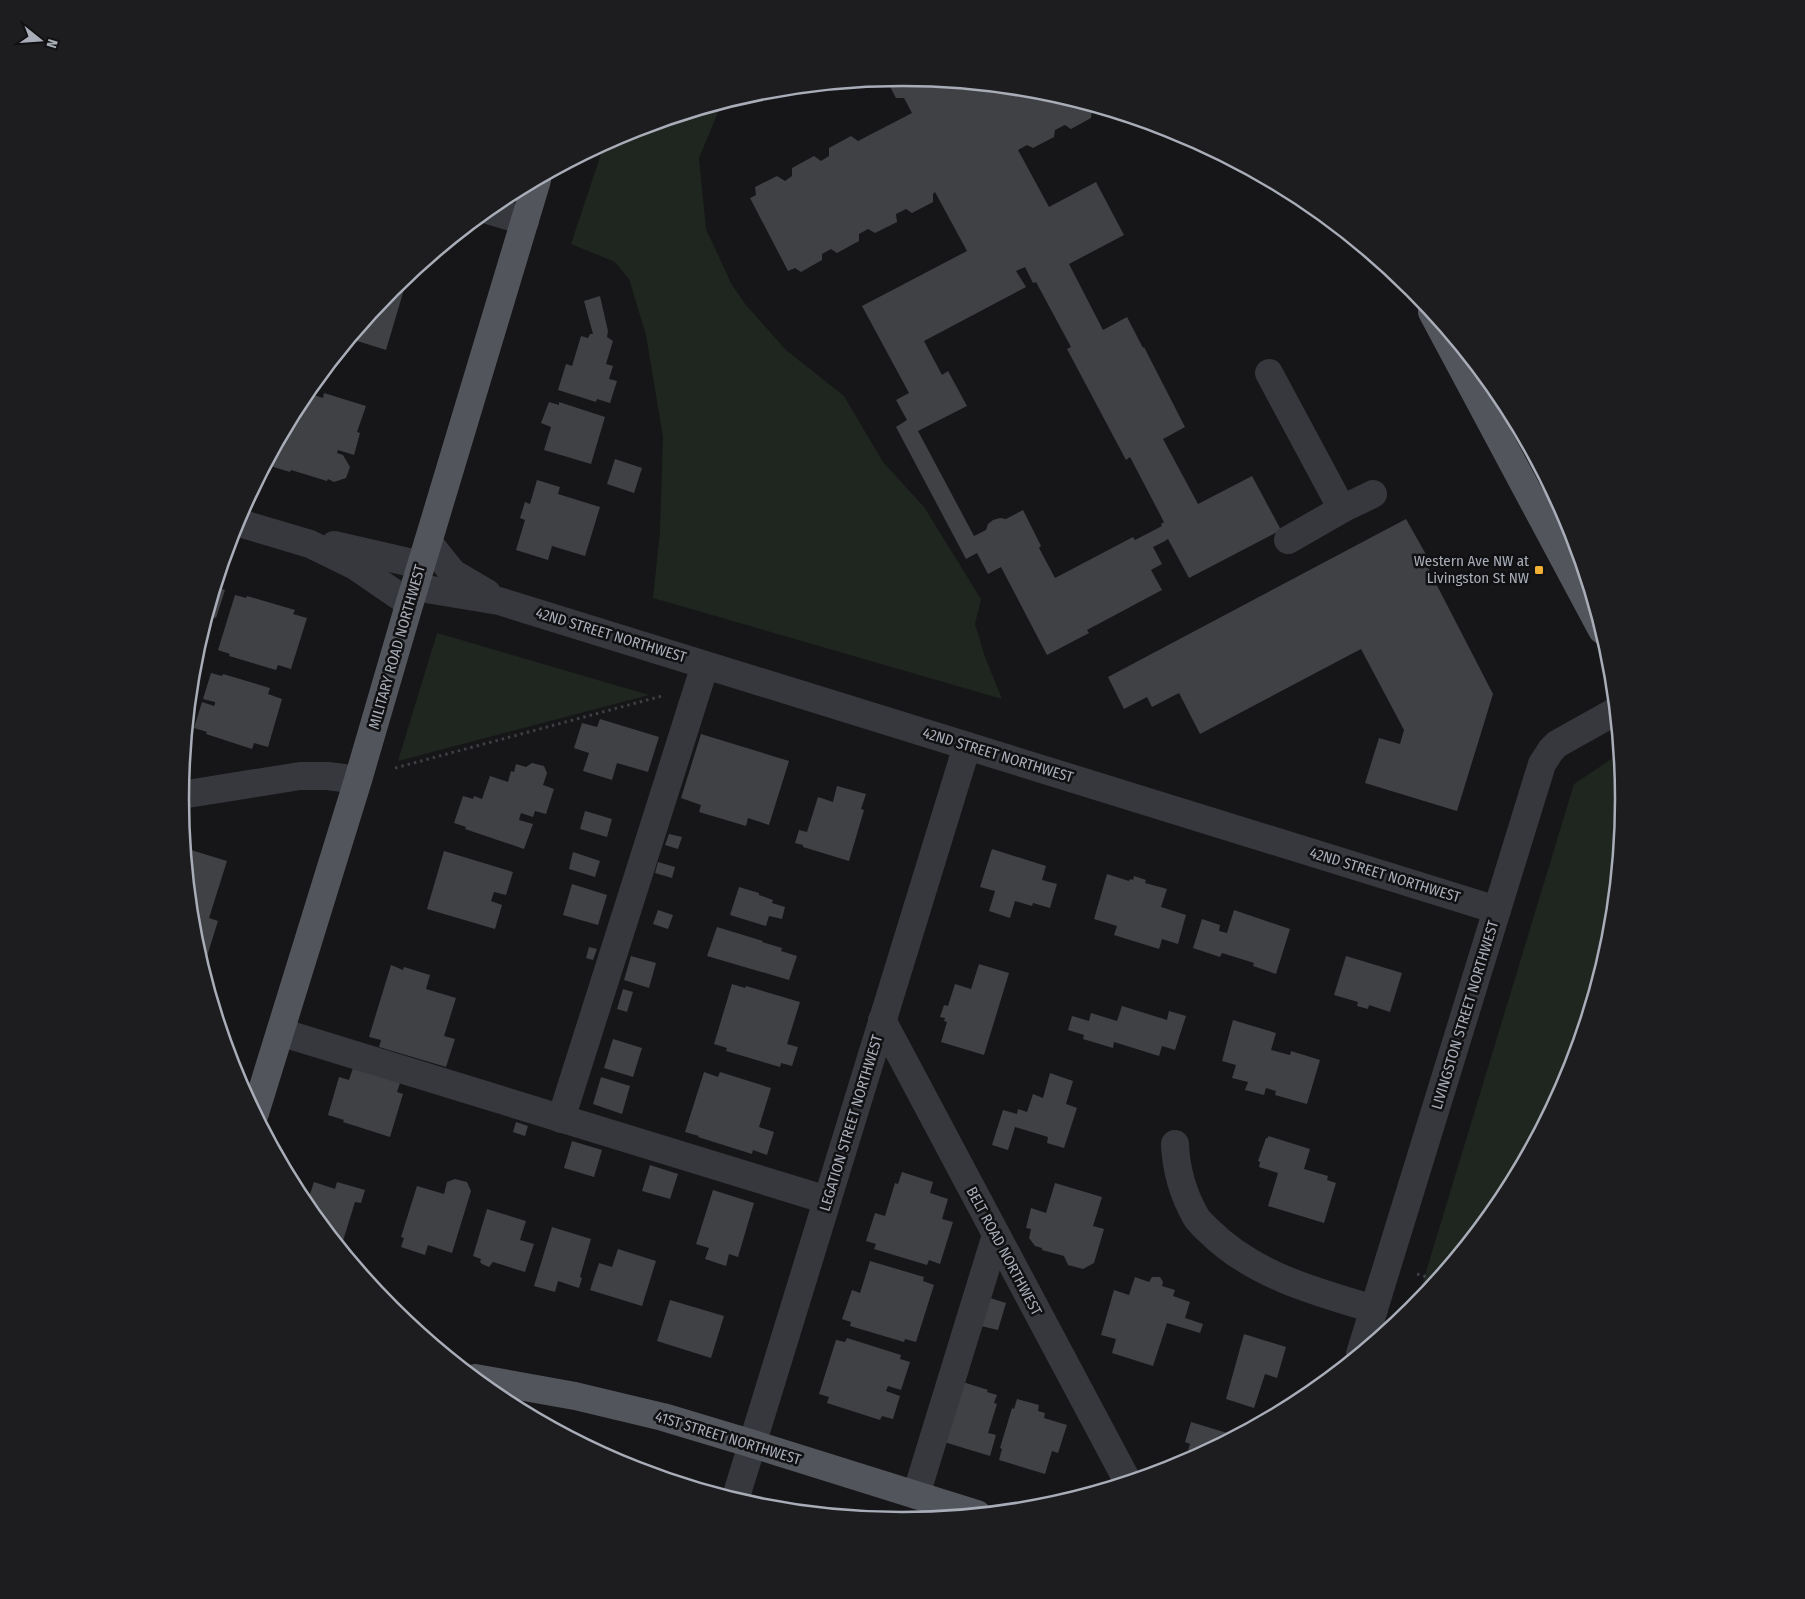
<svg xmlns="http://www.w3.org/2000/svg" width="1805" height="1599" viewBox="0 0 1805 1599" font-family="'Fira Sans Condensed',sans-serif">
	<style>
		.green { fill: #1e261f }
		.building { fill: #404145; fill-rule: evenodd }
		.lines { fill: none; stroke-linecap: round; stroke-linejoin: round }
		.path { stroke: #3d3f44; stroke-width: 3; stroke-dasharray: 2.5 4; stroke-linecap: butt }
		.minor { stroke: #37383d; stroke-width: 28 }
		.major { stroke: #53555c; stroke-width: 28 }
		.poi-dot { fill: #f2b134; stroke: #111113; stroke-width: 2 }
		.labels { text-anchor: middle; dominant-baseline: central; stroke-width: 5; stroke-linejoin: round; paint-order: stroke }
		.poi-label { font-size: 15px; fill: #a8adb8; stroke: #111113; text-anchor: end }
		.street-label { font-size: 15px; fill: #a8adb8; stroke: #111113 }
		.rim { fill: none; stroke: #a8adb8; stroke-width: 2.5 }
	</style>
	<rect width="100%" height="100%" fill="#161618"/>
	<!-- green -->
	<g class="green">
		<path d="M722,103L699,158L706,229L732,285L746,305L786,350L844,396L883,462L924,507L981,599L975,624L985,657L1002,699L653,598L660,532L663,437L646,335L629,279L615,262L571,244L604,145L626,132Z"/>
		<path d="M437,633L649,695L398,761Z"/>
		<path d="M1613,758L1622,776L1624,800L1611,941L1569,1076L1503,1201L1415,1308L1574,784Z"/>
	</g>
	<!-- building -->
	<g class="building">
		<path d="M903,78L1044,91L1097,108L1092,110L1091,118L1071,129L1065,125L1055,130L1054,137L1033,148L1027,145L1018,150L1049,207L1096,182L1124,235L1069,264L1103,330L1127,317L1143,348L1144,347L1185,427L1163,439L1198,504L1252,476L1281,530L1189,578L1168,539L1165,541L1153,547L1162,564L1151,570L1162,590L1087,630L1089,633L1047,655L1001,567L988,574L977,553L966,559L896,427L907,420L896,400L909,393L862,306L967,251L935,192L933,194V202L912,213L906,209L896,214L897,222L875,233L868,229L859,234V241L837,253L831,249L822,254V260L801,272L795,268L788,271L750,198L756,195L755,187L777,176L785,181L792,176V168L814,156L821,161L829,156V148L851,136L858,141L912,113L904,98H896L887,81L889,79ZM1025,267L1033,283L1036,282L1071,347L1067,349L1126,460L1130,457L1164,522L1161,524L1162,526L1135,540L1133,537L1055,578L1039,548L1041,546L1023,510L1006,519L1000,518L993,520L988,524L986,530L974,536L918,431L967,406L948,371L942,375L924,341L1026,287L1016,271Z"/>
		<path d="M408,276L386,350L351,339L392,289Z"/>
		<path d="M600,296L608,331L607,337L613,341L606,364L613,366L609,379L617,381L610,403L597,399L596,402L558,390L566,364L572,366L581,336L588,338L590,334H593L584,301Z"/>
		<path d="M307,393L323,398L324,393L366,406L357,432L360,433L354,455L338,450L337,453L343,455L350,467L346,478L334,482L328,479L327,481L291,470L290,472L267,465Z"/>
		<path d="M549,402L559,405V402L605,417L591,464L544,450L551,427L541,423Z"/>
		<path d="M615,459L642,468L634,493L607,484Z"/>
		<path d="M537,480L560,487L558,494L600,507L585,556L552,546L548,560L516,550L525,520L520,518L525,502L530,504Z"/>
		<path d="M1406,519L1428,558L1429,570L1493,694L1457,811L1365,783L1379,738L1400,744L1404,730L1361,649L1200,734L1179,693L1152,707L1147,697L1124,709L1108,677Z"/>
		<path d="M216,587L225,590L216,618L207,616Z"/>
		<path d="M235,595L246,598L247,596L295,610L293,614L307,618L291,669L278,665L276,670L229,656L230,654L218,650Z"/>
		<path d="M211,673L222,676L223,674L270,688L268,694L282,699L268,747L254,743L252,749L206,734L207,732L194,728L202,702L214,706L215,704V702L203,699Z"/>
		<path d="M600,719L659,737L648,772L617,763L612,780L583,771L589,753L574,748L582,723L597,727Z"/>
		<path d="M701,734L789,761L769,825L748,818L746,826L699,812L701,805L681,798Z"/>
		<path d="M532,763L544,766L547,773L543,785L554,789L546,814L535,811L533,817L521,813L519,820L533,824L524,849L465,829L466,827L454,823L463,796L473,799L474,796L482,799L490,776L508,782L511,771L514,772L516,764L526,767Z"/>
		<path d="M837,786L866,794L861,809L864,810L849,861L803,847V845L795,843L799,830L807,832L818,797L833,802Z"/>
		<path d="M585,811L612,819L607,837L580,829Z"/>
		<path d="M669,834L682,837L678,849L665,845Z"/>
		<path d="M185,843L188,844L191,850L227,861L209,918L218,921L203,969L194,940Z"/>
		<path d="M992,849L1046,866L1042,880L1057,884L1050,908L1033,903L1032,906L1015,901L1010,918L989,911L995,891L980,887Z"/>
		<path d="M444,851L513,872L506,895L494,892L491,901L502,905L495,929L427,909Z"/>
		<path d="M573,852L600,861L595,877L569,869Z"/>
		<path d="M658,862L675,867L672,878L655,873Z"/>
		<path d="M1107,874L1129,881L1130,879L1133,880L1134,876L1146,880L1145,883L1167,889L1161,907L1186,915L1178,944L1162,939L1159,949L1114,935L1117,926L1094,919Z"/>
		<path d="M572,884L607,895L598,925L563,915Z"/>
		<path d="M739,887L759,893V895L773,900L772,903L785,907L782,919L769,916L766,926L730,915Z"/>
		<path d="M658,910L673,915L668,929L653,924Z"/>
		<path d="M1234,910L1290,929L1276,974L1253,966L1254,963L1222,953L1220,957L1193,948L1202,919L1220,925L1219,931L1227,933Z"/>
		<path d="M717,927L763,941L762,942L782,948L781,951L797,956L789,980L707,956Z"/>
		<path d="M589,947L597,949L593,960L586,958Z"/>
		<path d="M631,956L656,963L649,988L624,980Z"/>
		<path d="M1346,956L1402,973L1390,1012L1369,1005L1368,1009L1357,1006L1358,1002L1334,995Z"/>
		<path d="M979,964L1009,973L984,1055L941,1042L947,1022L944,1021L945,1018L940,1017L944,1005L948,1006L955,984L971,989Z"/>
		<path d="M391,965L403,970L404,967L430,975L426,989L456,998L444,1036L455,1039L446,1067L379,1047L381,1040L369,1037Z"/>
		<path d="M732,984L745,988L746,986L800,1002L787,1044L798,1047L792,1066L781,1063L780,1067L726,1051L727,1048L714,1044Z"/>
		<path d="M623,989L633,992L627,1012L617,1009Z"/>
		<path d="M1122,1006L1167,1020L1169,1011L1186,1016L1175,1050L1162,1046L1159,1056L1114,1042L1113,1048L1083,1039L1084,1035L1068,1030L1072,1016L1089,1021L1091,1013L1117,1021Z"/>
		<path d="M1233,1020L1276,1033L1271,1050L1290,1055L1291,1051L1320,1060L1307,1104L1275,1095L1276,1091L1266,1088L1264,1095L1245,1090L1248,1082L1232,1078L1236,1065L1222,1061Z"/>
		<path d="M613,1039L642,1048L633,1077L604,1068Z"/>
		<path d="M354,1065L401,1080L397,1092L403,1094L390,1137L343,1122L344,1120L328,1115L339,1077L349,1080Z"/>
		<path d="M704,1072L718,1077L720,1072L771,1088L759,1127L774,1132L767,1155L753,1150L752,1154L698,1137L699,1136L685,1132Z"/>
		<path d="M1050,1073L1073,1081L1066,1104L1077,1108L1064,1148L1047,1143L1048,1137L1015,1127L1008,1150L992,1145L1003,1110L1017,1114L1018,1109L1027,1112L1033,1094L1043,1098Z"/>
		<path d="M601,1077L630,1086L622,1114L593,1104Z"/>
		<path d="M516,1122L528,1126L525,1136L513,1132Z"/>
		<path d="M1268,1136L1310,1149L1304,1169L1328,1176L1327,1180L1336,1183L1324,1223L1268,1206L1278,1173L1259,1167L1260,1162L1258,1161L1266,1138H1268Z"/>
		<path d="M572,1141L602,1150L594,1177L564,1168Z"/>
		<path d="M650,1165L678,1174L670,1199L642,1191Z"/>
		<path d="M902,1172L933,1182L930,1193L948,1199L942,1219L953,1222L940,1264L929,1260L927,1265L874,1249L876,1244L866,1241L875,1213L885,1216L895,1183L898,1184Z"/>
		<path d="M455,1179L467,1182L471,1191L452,1253L428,1245L425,1255L401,1247L404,1238L401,1237L417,1186L444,1194L447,1182Z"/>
		<path d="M314,1182L335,1189L337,1182L365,1190L361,1203L355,1202L342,1244H340V1246L306,1206Z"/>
		<path d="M1055,1183L1102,1197L1093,1226L1104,1229L1094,1263L1083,1269L1068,1265L1064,1256L1042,1250V1248L1035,1246L1029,1238L1031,1229L1026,1228L1031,1208L1046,1213Z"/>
		<path d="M713,1190L754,1203L738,1257L729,1254L726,1266L705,1259L709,1248L696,1244Z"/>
		<path d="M487,1209L526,1221L520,1240L534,1244L525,1272L493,1262L489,1267L482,1264L480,1262L481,1259L473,1256Z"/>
		<path d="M552,1227L591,1239L580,1277L582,1278L579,1288L558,1281L555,1292L534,1286Z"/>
		<path d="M618,1249L656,1261L642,1306L590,1290L599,1263L612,1267Z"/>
		<path d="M870,1261L924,1277L923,1281L934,1285L916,1342L905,1339L904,1342L850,1326L851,1322L842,1319L852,1290L860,1293Z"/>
		<path d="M1135,1277L1149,1282L1152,1277H1160L1163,1282L1162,1286L1175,1290L1173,1296L1190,1302L1185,1318L1203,1324L1200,1333L1167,1323L1153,1366L1112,1353L1116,1339L1101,1335L1114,1290L1129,1295Z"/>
		<path d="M990,1298L1006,1303L998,1330L981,1326Z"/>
		<path d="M670,1300L724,1316L711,1358L657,1341Z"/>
		<path d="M1244,1334L1286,1347L1277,1378L1265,1374L1254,1408L1226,1399Z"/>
		<path d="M847,1338L901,1355L900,1359L910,1362L901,1390L888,1386L886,1391L900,1396L893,1419L882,1416L880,1420L827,1403L829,1397L819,1394L836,1340L845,1342Z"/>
		<path d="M963,1382L988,1390L987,1392L997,1395L994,1403L997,1404L988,1433L996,1435L990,1456L944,1442Z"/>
		<path d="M1017,1399L1039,1405L1038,1411L1045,1413L1044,1418L1067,1425L1058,1453L1052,1451L1045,1474L999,1460L1002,1449L1000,1448L1012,1408L1014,1409Z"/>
		<path d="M1191,1422L1227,1433L1225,1437L1231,1439L1184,1464L1190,1444L1185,1442Z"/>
	</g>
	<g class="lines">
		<!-- path -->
		<g class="path">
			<path d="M395,768L662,696"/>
			<path d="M1417,1274L1438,1280"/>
		</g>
		<!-- minor -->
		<g class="minor">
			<path d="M488,210L525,221"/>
			<path d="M1269,373L1342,509L1373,494"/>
			<path d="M236,522L310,544L355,566L409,603"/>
			<path d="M1288,540L1342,509"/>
			<path d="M428,542L453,573L487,593"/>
			<path d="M334,545L421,565"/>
			<path d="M414,587L499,601L1497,910"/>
			<path d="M181,795L300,776H328L358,780"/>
			<path d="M882,1020L1128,1482"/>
			<path d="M280,1032L827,1200"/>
			<path d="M561,1119L705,665"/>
			<path d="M1175,1144C1176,1170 1183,1194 1196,1217C1199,1222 1205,1227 1209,1231C1253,1275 1316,1292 1374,1309"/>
			<path d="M1360,1354L1542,764L1551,750L1557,744L1616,711"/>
			<path d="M916,1495L996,1235"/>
			<path d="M735,1500L967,746"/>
		</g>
		<!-- major -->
		<g class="major">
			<path d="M1432,312L1602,630"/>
			<path d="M255,1113L358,780L407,612L537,180"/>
			<path d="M475,1378L575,1396L663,1417L753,1444L977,1514"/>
		</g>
	</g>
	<!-- markers -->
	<rect class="poi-dot" x="1534" y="565" width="10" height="10" rx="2.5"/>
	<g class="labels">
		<!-- poi labels -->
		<g class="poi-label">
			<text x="1529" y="561">Western Ave NW at<tspan x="1529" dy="17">Livingston St NW</tspan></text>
		</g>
		<!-- street labels -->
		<g class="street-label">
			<text transform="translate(611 635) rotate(17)">42ND STREET NORTHWEST</text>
			<text transform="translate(397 647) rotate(-74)">MILITARY ROAD NORTHWEST</text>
			<text transform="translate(998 755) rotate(17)">42ND STREET NORTHWEST</text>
			<text transform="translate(1385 875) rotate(17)">42ND STREET NORTHWEST</text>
			<text transform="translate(1465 1015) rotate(-73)">LIVINGSTON STREET NORTHWEST</text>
			<text transform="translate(851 1123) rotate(-73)">LEGATION STREET NORTHWEST</text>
			<text transform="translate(1004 1251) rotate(62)">BELT ROAD NORTHWEST</text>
			<text transform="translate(728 1438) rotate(17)">41ST STREET NORTHWEST</text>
		</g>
	</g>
	<!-- crop -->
	<path d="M0 0H1805V1599H0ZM189 799a713 713 0 1 1 1426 0a713 713 0 1 1-1426 0Z" fill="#1d1d20" fill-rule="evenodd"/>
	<path class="rim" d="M189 799a713 713 0 1 1 1426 0a713 713 0 1 1-1426 0Z"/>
	<!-- north arrow -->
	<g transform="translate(40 40) rotate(107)" stroke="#111113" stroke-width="4" paint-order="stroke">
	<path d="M0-4L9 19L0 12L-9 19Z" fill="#a8adb8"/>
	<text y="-8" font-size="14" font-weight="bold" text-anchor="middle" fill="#a8adb8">N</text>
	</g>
</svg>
